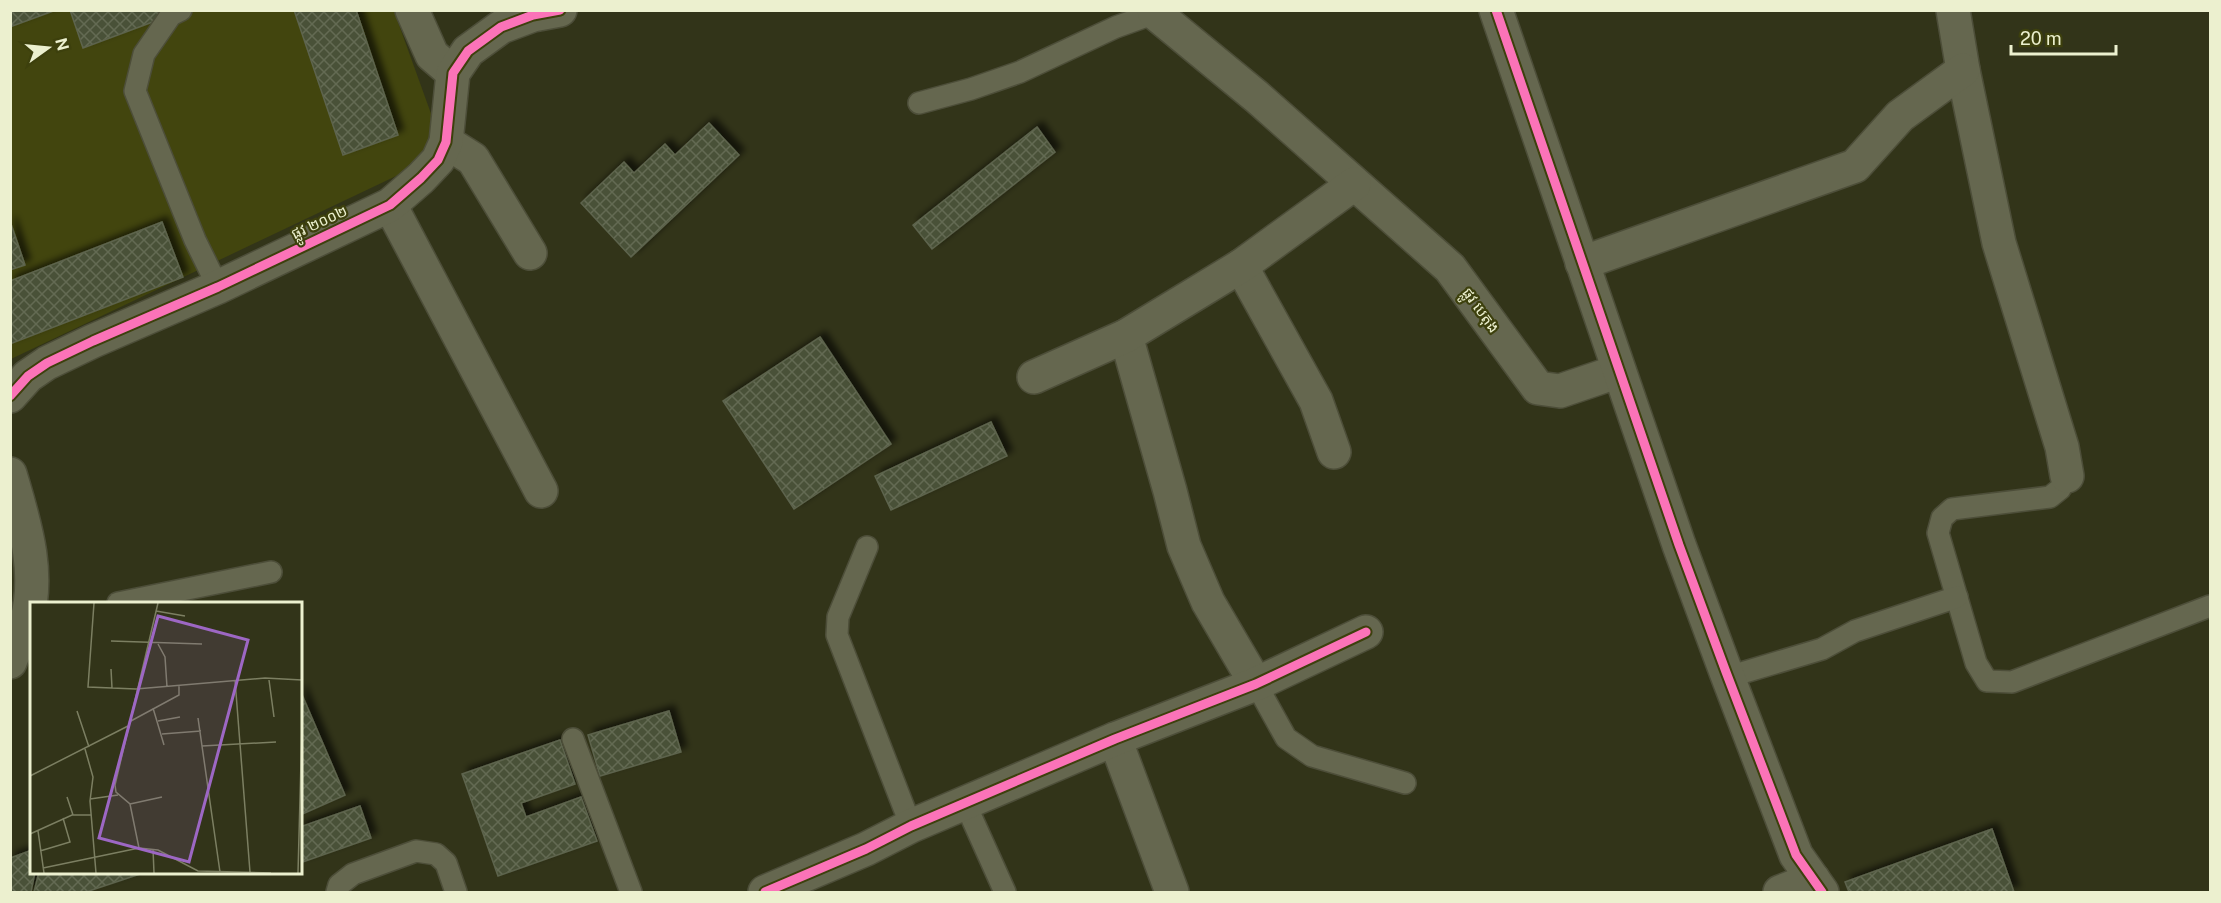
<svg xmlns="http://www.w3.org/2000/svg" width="2221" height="903" viewBox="0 0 2221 903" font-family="'Public Sans','Noto Sans Khmer',sans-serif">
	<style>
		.built { fill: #42450e }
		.building { fill: url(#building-cross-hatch); stroke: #5d644d; stroke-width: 1.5; filter: url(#shadow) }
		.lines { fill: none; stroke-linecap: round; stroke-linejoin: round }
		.service-casing { stroke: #4d4e39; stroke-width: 24 }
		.minor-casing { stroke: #4d4e39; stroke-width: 36 }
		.tertiary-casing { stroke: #4d4e39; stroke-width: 36 }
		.service { stroke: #65674f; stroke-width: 21 }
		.minor { stroke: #65674f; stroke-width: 33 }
		.tertiary { stroke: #65674f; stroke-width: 33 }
		.cycleway-casing { stroke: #3d400d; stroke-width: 13 }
		.cycleway { stroke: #fb73b8; stroke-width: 9 }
		.labels { text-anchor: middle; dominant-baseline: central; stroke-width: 4.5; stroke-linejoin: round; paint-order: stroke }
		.street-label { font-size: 15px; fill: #ecf0cf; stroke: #3d400d }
		.inset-road { fill: none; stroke: #7c7f62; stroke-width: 1.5 }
		.view { fill: #9d67c4; fill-opacity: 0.15; stroke: #9d67c4; stroke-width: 3 }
		.inset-edge { fill: none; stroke: #ecf0cf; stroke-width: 3 }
	</style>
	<defs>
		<pattern id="building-cross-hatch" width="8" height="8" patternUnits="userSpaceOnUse" patternTransform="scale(1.5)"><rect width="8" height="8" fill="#4a5137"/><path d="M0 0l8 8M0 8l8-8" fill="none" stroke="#646a53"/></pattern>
		<filter id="shadow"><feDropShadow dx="5.5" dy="-5.5" stdDeviation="3" flood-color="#0009"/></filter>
	</defs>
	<rect width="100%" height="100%" fill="#323419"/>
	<!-- built -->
	<path class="built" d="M10,11H394L438,133L413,168L11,359Z"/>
	<!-- building -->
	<g class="building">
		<path d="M10,10H56L10,27Z"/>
		<path d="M70,10H164L166,17L83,48Z"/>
		<path d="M294,10H356L398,135L343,155Z"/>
		<path d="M709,123L739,155L631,257L581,203L624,162L634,173L665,144L675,155Z"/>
		<path d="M1037,127L1055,152L932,249L913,225Z"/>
		<path d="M10,221L25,265L10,270Z"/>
		<path d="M162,222L183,277L10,344V281Z"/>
		<path d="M820,337L891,444L794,509L723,401Z"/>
		<path d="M991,422L1007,456L891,510L875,476Z"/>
		<path d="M300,690L345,795L300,815Z"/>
		<path d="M669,711L681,752L600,776L588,735Z"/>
		<path d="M560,740L575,784L521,803L526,817L581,797L597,841L498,876L462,774Z"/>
		<path d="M360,806L371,838L300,863V827Z"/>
		<path d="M1992,829L2014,892H1849L1845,882Z"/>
		<path d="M32,850V872H35L31,892H10V858Z"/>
		<path d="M39,872H146L86,892H34Z"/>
	</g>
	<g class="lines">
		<defs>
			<g id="service">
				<path d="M181,10L171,15L144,54L135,91L195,240L218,287"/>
				<path d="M919,103L971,89L1020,72L1116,27L1155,13"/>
				<path d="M2067,476L2060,489L2050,497L1952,509L1942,518L1938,533L1976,663L1987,681L2012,682L2210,606"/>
				<path d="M867,547L838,617L837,635L911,826"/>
				<path d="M118,603L271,572"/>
				<path d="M1728,677L1822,649L1855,631L1957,597"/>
				<path d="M1256,684L1286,738L1312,756L1405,783"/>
				<path d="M573,739L631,892"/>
				<path d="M965,803L1005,892"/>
				<path d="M337,892L339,885L353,874L416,851L436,854L446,863L456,892"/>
			</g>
			<g id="minor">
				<path d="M412,10L432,55L453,73"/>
				<path d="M1154,10L1155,13L1257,97L1450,268L1538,388L1560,391L1619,371"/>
				<path d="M1496,10L1679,545L1726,672L1796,855L1822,892"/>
				<path d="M1953,10L1963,70L1999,243L2062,447L2067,476"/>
				<path d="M446,142L473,159L530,253"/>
				<path d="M390,205L541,491"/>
				<path d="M1582,263L1855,166L1900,116L1963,70"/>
				<path d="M1241,266L1316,401L1334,452"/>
				<path d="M1126,336L1170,491L1184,546L1208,602L1256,684"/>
				<path d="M1034,377L1126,336L1241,266L1354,184"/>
				<path d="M1115,739L1172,892"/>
				<path d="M765,892L866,849L911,826L1115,739L1256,684L1366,632"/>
				<path d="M1780,892L1813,879"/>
			</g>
			<g id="tertiary">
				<path d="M10,396L28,376L47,363L93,341L218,287L390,205L421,178L438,160L446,142L453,73L468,51L501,27L533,15L560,10"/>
				<path d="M10,474C24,522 41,572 26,623C22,636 15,649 10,662"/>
			</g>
		</defs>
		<!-- service casing -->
		<use href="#service" class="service-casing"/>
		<!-- minor casing -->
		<use href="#minor" class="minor-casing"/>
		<!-- tertiary casing -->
		<use href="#tertiary" class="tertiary-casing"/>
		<!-- service -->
		<use href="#service" class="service"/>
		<!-- minor -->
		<use href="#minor" class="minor"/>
		<!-- tertiary -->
		<use href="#tertiary" class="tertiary"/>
		<defs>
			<g id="cycleway">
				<path d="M1496,10L1679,545L1726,672L1796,855L1822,892"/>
				<path d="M10,396L28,376L47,363L93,341L218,287L390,205L421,178L438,160L446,142L453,73L468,51L501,27L533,15L560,10"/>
				<path d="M765,892L866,849L911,826L1115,739L1256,684L1366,632"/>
			</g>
		</defs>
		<!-- cycleway casing -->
		<use href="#cycleway" class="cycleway-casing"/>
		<!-- cycleway -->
		<use href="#cycleway" class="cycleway"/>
	</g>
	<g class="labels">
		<!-- street labels -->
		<g class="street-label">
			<text transform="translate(319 222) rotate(-25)">ផ្លូវ ២០០២</text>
			<text transform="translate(1481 310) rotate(54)">ផ្លូវ បេតុង</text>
		</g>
	</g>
	<!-- overview -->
	<g transform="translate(30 602)">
		<rect width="272" height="272" fill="#323419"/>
		<path class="inset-road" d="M64,1L58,85L106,87L235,76L272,78M126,9L155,14M81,39L172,42M128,42L135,55L137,85M81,67L82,86M205,78L220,270M239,78L244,115M123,106L134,143M47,109L59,145M168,116L190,270M128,119L150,115M99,120L149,93V84M132,132L171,129M172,144L246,140M55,147L63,175L60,199L66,271M0,174L98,124M37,195L43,213M60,197L88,193M100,202L132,195M8,229L14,271M0,232L42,213H61M109,246L100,202L86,190L85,183L128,1M109,246L128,248L168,269L241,271M123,247L124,271M10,249L40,240L33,216M13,266L109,246M268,271L272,122"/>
		<path class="view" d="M128,14L218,38L159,260L69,236Z"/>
		<rect width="272" height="272" class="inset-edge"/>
	</g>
	<!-- border -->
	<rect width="2221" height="903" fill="none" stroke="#ecf0cf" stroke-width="24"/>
	<!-- north arrow -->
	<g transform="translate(48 48) rotate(75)" stroke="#3d400d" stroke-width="4.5" paint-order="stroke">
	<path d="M0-4.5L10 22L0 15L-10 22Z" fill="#ecf0cf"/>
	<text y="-9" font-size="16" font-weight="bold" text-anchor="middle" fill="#ecf0cf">N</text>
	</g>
	<!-- scale -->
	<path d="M2011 45v9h105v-9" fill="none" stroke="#ecf0cf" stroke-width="3"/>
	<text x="2020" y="45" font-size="18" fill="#ecf0cf" stroke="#3d400d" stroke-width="4.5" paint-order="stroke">20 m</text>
</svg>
